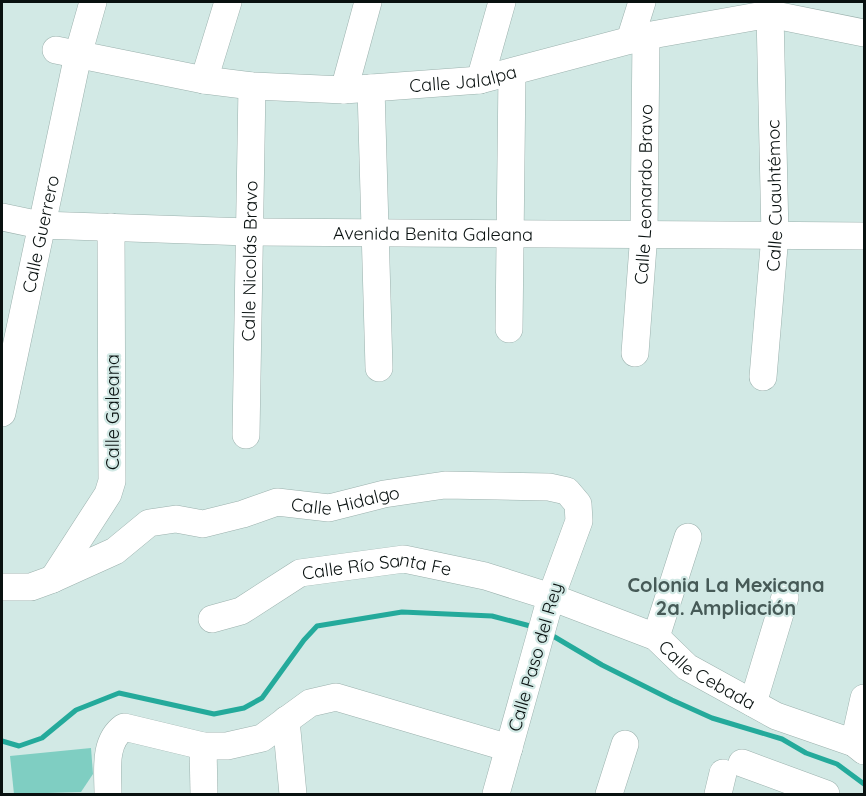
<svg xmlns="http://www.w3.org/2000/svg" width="866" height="796" viewBox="0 0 866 796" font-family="Quicksand,sans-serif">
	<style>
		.green { fill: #7fcec2 }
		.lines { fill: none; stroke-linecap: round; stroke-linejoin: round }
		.stream { stroke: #24aa9b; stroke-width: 5 }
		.minor-casing { stroke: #9bb1ad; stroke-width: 28 }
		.minor { stroke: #fff; stroke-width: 27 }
		.labels { text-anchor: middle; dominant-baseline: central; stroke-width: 4.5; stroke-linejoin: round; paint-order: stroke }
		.street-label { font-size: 18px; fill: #091110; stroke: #d2e9e5 }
		.neighbourhood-label { font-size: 20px; font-weight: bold; fill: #465a57; stroke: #d2e9e5 }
	</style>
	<rect width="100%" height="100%" fill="#d2e9e5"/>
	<!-- green -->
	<path class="green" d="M91,748L93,774L81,792L14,794L10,756Z"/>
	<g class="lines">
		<!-- stream -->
		<g class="stream">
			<path d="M548,633L602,665L672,700L712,718L782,739L806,753L837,764L864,784"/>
			<path d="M2,741L19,746L42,738L76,710L119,693L214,714L244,708L262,698L304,640L317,626L402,612L492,616L534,627"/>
		</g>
		<defs>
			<g id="minor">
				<path d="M630,40L642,2"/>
				<path id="s1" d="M56,50L204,80L252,86L344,90L480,80L646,36L770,14L864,33"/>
				<path d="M204,80L228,2"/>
				<path d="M480,80L502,2"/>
				<path d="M371,88L379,368"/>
				<path d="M344,90L368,2"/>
				<path id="s2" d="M2,217L40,225L248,232L864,236"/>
				<path d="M509,329L512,73"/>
				<path id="s3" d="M635,353L644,233L646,36"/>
				<path id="s4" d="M763,377L775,235L770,14"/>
				<path id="s5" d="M2,413L78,55L93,2"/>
				<path id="s6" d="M246,435L252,86"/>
				<path d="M53,579L108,494L112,481L111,227"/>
				<path id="s7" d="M2,587H31L53,579L115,551L149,523L176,519L203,524L243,514L277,502L329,508L384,494L445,485L549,487L567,491L578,504L579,521L551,597L496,794"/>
				<path id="s8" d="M212,619L241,611L300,573L404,559L485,576L551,597L656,637L687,667L776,716L854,743L864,751"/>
				<path d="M656,637L688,537"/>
				<path d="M753,703L785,597"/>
				<path d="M286,720L293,794"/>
				<path d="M854,743L864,698"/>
				<path d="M203,746L204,794"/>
				<path d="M742,763L826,794"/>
				<path d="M108,794C108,771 103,742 124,727L203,746H227L262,738L310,703L336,697L509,748"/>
				<path d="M609,794L625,744"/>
				<path d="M718,794L723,773"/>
			</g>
		</defs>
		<!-- minor casing -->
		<use href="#minor" class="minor-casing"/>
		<!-- minor -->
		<use href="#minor" class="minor"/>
	</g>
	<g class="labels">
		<!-- street labels -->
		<g class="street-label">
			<text stroke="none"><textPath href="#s1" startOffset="411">Calle Jalalpa</textPath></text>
			<text stroke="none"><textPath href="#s3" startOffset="159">Calle Leonardo Bravo</textPath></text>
			<text stroke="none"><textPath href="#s4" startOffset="182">Calle Cuauhtémoc</textPath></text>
			<text stroke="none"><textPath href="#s2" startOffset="432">Avenida Benita Galeana</textPath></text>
			<text stroke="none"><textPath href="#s5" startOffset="183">Calle Guerrero</textPath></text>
			<text stroke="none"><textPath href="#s6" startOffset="174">Calle Nicolás Bravo</textPath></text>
			<text transform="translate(112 412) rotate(-90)">Calle Galeana</text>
			<text stroke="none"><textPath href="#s7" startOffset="366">Calle Hidalgo</textPath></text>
			<text stroke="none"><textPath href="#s8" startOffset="178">Calle Río Santa Fe</textPath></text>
			<text transform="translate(535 657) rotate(-74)">Calle Paso del Rey</text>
			<text stroke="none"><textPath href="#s8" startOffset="534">Calle Cebada</textPath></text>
		</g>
		<!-- neighbourhood labels -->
		<g class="neighbourhood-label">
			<text x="726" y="584">Colonia La Mexicana<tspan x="726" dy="23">2a. Ampliación</tspan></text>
		</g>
	</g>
	<!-- border -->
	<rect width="866" height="796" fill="none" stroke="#091110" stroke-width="6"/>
</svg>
